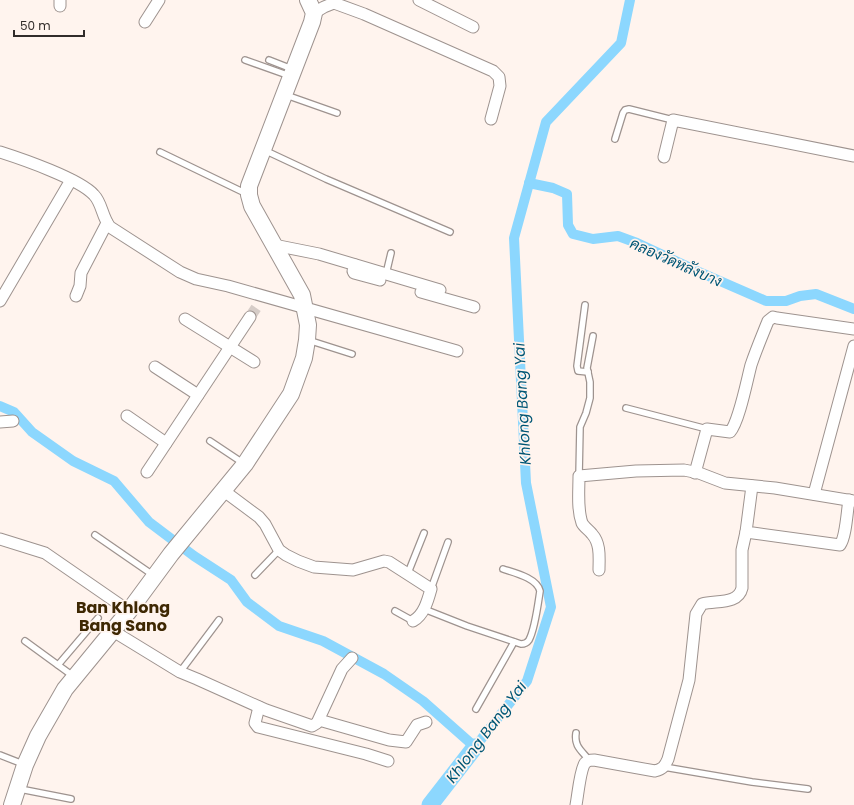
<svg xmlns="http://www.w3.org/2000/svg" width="854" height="805" viewBox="0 0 854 805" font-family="Poppins,Sarabun,sans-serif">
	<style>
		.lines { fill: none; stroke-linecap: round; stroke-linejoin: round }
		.canal { stroke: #8cd7fe; stroke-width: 10 }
		.river { stroke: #8cd7fe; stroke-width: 17 }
		.street-tunnel { stroke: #d6ccc7; stroke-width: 11; stroke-dasharray: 11 5.5; stroke-linecap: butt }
		.lane-casing { stroke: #9e938f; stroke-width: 8 }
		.street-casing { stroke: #9e938f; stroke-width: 13 }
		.secondary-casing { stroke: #9e938f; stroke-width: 18 }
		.lane { stroke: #fff; stroke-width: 5.5 }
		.street { stroke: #fff; stroke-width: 11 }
		.secondary { stroke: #fff; stroke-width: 16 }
		.labels { text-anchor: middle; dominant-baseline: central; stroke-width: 3.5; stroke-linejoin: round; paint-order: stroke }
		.water-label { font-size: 15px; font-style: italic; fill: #005675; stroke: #fff4ee }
		.quarter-label { font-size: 16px; font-weight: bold; fill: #3e2803; stroke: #fff4ee }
	</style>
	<rect width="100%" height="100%" fill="#fff4ee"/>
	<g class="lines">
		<!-- canal -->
		<g class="canal">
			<path d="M529,183L553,188L567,194L568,225L573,234L593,239L618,236L637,243L697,271L766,301H786L800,296L816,294L854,309"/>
			<path d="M0,406L14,412L32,432L73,461L114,481L149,522L194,556L231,580L247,602L279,626L323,641L384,674L423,701L475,747L527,681L551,607L526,483L514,238L546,122L621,43L630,0"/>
		</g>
		<!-- river -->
		<path class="river" d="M430,805L475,747"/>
		<!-- street-tunnel -->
		<path class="street-tunnel" d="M250,317L258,305"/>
		<defs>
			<g id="lane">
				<path d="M245,60L290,76"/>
				<path d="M269,60L292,69"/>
				<path d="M286,95L337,113"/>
				<path d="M615,139L623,113L625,110L629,109L673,120"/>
				<path d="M264,150L326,179L450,232"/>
				<path d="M160,152L247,194"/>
				<path d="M386,274L391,253"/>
				<path d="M585,305L577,366L578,371L588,372"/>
				<path d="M308,340L352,354"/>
				<path d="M626,408L707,429"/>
				<path d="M210,441L243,463"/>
				<path d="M579,476L580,427L586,413L590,398V382L587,368L593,336"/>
				<path d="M95,535L153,575"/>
				<path d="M408,573L424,533"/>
				<path d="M255,575L279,550"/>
				<path d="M431,589L448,542"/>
				<path d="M424,609L467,626L521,644C525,644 527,643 529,640C535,629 538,604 540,591C537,578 515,573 503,569"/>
				<path d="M395,611L413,621"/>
				<path d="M25,641L73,676"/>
				<path d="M58,665L98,618"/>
				<path d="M180,672L219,620"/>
				<path d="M476,709L514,642"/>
				<path d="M576,733C574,746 581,750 589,760"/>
				<path d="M0,755L23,764"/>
				<path d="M664,767L752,782L808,789"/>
				<path d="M20,789L71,799"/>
			</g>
			<g id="street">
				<path d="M419,0L473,27"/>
				<path d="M60,6V0"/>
				<path d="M314,13L324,7L334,3L364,14L493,71L499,77L500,86L491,119"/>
				<path d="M145,22L159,0"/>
				<path d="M0,152C22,159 80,179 94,195C102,203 102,217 110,227L180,272L196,279L228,286L457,351"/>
				<path d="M664,157L673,120L854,156"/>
				<path d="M274,245L319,254L440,290"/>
				<path d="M355,265L353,271L354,273L380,280"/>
				<path d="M421,292L474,307"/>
				<path d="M76,296L80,286L81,273L107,223"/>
				<path d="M0,301L71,180"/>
				<path d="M185,319L254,362"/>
				<path d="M155,367L198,395"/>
				<path d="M127,416L166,443"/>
				<path d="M0,422L13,421"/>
				<path d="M147,472L250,317"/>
				<path d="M695,473L707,429L730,432C739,422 747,380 751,365C756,350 762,336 768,321L773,317L777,318L854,329"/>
				<path d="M752,486L746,532L840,545C846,537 847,511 849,500"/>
				<path d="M224,491L259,517L265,524L279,550L286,555L298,561L314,567L353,570L384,561L389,562L431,589C428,600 424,615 413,621"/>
				<path d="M814,494L854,346"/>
				<path d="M0,539L45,553L129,611"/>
				<path d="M599,570C599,558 601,544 592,534C589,530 584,527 582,523C577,509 579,491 579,476L636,471L684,470L699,473L725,483L775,488L854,501"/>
				<path d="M113,631L180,672L197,679L266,710L312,726L317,723L342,669L352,658"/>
				<path d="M259,707L255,723L258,727L366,754L388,761"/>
				<path d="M319,720L389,740L406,742L417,725L426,722"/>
				<path d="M576,805C578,795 580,770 585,763C588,760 591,760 594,760L655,771C663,769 665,766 668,759L689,680L696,614L702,604C716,600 738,605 742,588V550L746,532"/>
			</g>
			<path id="secondary" d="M12,805L25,765L38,736L65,689L129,611L171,554L245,464L291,394L304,358L307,340L308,325L302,295L252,206L249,195V186L312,22L314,13L308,0"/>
		</defs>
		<!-- lane casing -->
		<use href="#lane" class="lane-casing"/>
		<!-- street casing -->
		<use href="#street" class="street-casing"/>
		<!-- secondary casing -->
		<use href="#secondary" class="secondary-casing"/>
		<!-- lane -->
		<use href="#lane" class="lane"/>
		<!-- street -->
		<use href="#street" class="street"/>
		<!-- secondary -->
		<use href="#secondary" class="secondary"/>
	</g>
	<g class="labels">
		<!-- water labels -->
		<g class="water-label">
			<text transform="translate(676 262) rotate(24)">คลองวัดหลังบาง</text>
			<text transform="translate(522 404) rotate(-93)">Khlong Bang Yai</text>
			<text transform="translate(486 732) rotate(-53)">Khlong Bang Yai</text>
		</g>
		<!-- quarter labels -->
		<g class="quarter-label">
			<text x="123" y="607">Ban Khlong<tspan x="123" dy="18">Bang Sano</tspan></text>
		</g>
	</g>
	<!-- scale -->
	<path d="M14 30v6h70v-6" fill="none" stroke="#312c2a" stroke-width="2"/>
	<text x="20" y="30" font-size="12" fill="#312c2a" stroke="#fff4ee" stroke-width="3" paint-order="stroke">50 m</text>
</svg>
